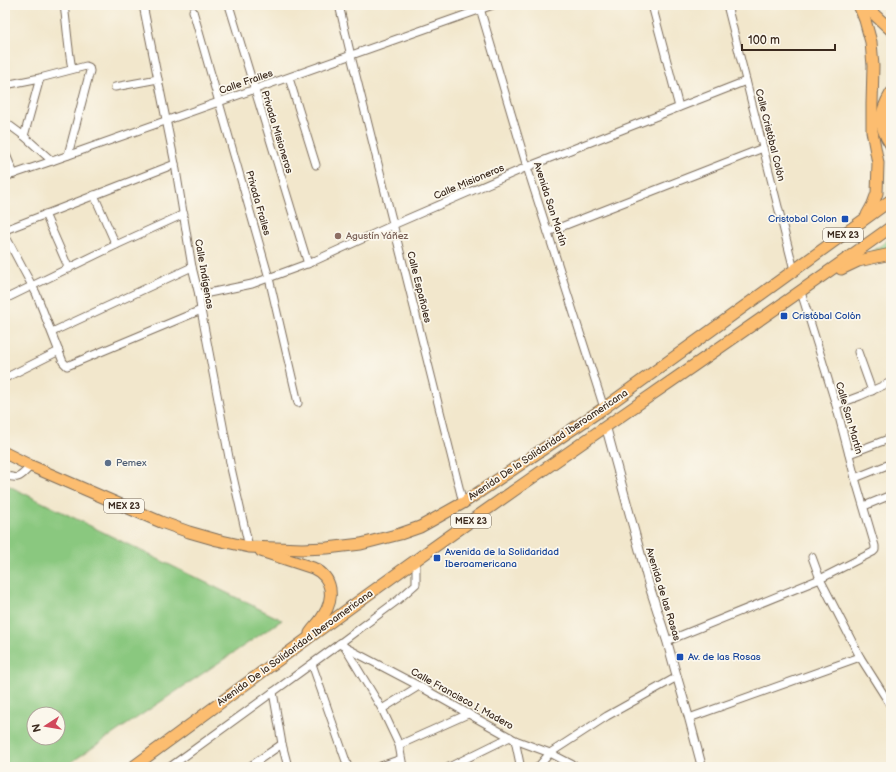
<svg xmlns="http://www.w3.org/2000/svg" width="896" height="772" viewBox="0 0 896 772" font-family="'Balsamiq Sans',sans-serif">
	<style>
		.green { fill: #8ac87f; stroke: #62794e; fill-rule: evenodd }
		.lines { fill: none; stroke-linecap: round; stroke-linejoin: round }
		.minor-casing { stroke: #7b6c5b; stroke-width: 9 }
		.tertiary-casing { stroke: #7b6c5b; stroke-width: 10 }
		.trunk-casing { stroke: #7b6c5b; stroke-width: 13 }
		.minor { stroke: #fff; stroke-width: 7 }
		.tertiary { stroke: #fff; stroke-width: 8 }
		.trunk { stroke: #fcbd6f; stroke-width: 11 }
		.transit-dot { fill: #1a4fb4; stroke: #fbf7ec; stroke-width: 1.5 }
		.education-dot { fill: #8d6e63; stroke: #fbf7ec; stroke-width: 1.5 }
		.service-dot { fill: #5c6f8a; stroke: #fbf7ec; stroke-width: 1.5 }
		.labels { text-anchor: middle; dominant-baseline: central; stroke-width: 3.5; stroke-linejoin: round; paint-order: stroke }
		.shield { fill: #fbf7ec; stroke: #75685c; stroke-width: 1 }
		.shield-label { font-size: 9px; font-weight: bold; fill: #3b2a1e }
		.street-label { font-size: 10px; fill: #3b2a1e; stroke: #fbf7ec }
		.transit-label { font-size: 10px; fill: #164399; stroke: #fbf7ec; text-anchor: start }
		.education-label { font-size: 10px; fill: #785e54; stroke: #fbf7ec; text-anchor: start }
		.service-label { font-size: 10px; fill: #4e5e75; stroke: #fbf7ec; text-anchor: start }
	</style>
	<rect width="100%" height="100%" fill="#fbf7ec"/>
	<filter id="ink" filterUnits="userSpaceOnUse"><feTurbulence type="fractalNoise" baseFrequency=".025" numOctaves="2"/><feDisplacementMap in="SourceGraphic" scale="8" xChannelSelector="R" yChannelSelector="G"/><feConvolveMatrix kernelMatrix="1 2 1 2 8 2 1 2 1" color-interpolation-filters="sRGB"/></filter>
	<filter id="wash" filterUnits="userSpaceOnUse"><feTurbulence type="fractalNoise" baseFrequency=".012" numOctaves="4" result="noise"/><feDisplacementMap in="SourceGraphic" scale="16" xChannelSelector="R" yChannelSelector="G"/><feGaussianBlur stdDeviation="0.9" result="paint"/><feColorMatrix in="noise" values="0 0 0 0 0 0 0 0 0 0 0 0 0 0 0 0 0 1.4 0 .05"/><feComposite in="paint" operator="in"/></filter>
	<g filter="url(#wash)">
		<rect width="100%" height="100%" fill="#f2e7cc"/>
		<!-- green -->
		<g class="green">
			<path d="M891,238V250L870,253Z"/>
			<path d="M5,484L282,620L64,767H5ZM34,714H58V738H34Z"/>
		</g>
	</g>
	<g filter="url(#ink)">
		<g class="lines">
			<defs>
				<g id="minor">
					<path d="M64,5C67,26 68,48 72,69"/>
					<path d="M143,5L175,164L192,267L199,295L201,310L231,468L249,547"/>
					<path d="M229,5L308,264"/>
					<path d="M339,5L351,56L463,503"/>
					<path d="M479,5L527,167L604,408"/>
					<path d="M652,5L679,107"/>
					<path d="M727,5L794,270"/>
					<path d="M193,11L269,278L298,403"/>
					<path d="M289,78L316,165"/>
					<path d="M5,85L40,78L86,66L89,67L90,71L68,155"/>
					<path d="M115,87L158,79"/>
					<path d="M5,122L24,136L52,161"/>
					<path d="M24,136L40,78"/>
					<path d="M5,152L14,174"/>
					<path d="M5,177L52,161L493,5"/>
					<path d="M94,195L116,245"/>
					<path d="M45,214L69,269"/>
					<path d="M5,230L175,164"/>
					<path d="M548,232L763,148"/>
					<path d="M5,235L23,269L36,293L63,362L67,366L201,310"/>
					<path d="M199,295L252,284L312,262L393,225L527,167L746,81"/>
					<path d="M5,299L116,245L184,214"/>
					<path d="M52,332L192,267"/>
					<path d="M858,352L872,391"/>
					<path d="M5,378L59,351"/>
					<path d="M836,405L860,396L891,382"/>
					<path d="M849,454L891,438"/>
					<path d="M5,475C20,481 21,475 31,466"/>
					<path d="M855,478L890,464"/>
					<path d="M864,506L891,495"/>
					<path d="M812,557L820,579L860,657L891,706"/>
					<path d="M667,641L820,579L873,552L875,550V546L855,478L836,405L801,292"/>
					<path d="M339,644L419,686L515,740L550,753L577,767"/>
					<path d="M344,646L382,709L399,745L403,767"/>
					<path d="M312,664L348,767"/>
					<path d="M273,692L282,744L288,767"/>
					<path d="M382,709L419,686"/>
					<path d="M689,718L860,657"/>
					<path d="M515,740L520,764"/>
					<path d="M399,745L468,714"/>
					<path d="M170,767L339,644L398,600L416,584V560"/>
					<path d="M249,767L282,744"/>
					<path d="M378,767L401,759"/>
					<path d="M449,767L510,737"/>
					<path d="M538,767L550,753L607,716L677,677"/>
				</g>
				<path id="tertiary" d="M606,427L649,585L667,641L677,677L689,718L702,767"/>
				<g id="trunk">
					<path d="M859,5L865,20L871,42L873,66L872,104V131L878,163L877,193L873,204L867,215"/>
					<path d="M864,5L891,30"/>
					<path d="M891,93C879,113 878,126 891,145"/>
					<path d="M841,269L858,261L891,254"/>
					<path d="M5,453L31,466L105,498L161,522L189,532L217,540L249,547L302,549L327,548L361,544L400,534L420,527L463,503L604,408L891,200"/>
					<path d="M261,551L313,568C333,577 335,598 323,616C320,622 314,627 310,633"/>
					<path d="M133,767C227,698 321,628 416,560C573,447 734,340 891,227"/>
				</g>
			</defs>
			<!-- minor casing -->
			<use href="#minor" class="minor-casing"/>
			<!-- tertiary casing -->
			<use href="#tertiary" class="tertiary-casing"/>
			<!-- trunk casing -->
			<use href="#trunk" class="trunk-casing"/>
			<!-- minor -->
			<use href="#minor" class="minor"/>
			<!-- tertiary -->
			<use href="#tertiary" class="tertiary"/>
			<!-- trunk -->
			<use href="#trunk" class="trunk"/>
		</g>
	</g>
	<!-- markers -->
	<g class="transit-dot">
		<rect x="841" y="215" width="8" height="8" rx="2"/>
		<rect x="780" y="312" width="8" height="8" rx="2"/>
		<rect x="433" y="554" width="8" height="8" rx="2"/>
		<rect x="676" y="653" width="8" height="8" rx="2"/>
	</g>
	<circle class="education-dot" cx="338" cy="236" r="4"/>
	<circle class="service-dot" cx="108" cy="463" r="4"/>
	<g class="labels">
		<!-- shield labels -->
		<g class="shield">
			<rect x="823" y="228" width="40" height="14" rx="3"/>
			<rect x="104" y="499" width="40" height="14" rx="3"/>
			<rect x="451" y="514" width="40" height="14" rx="3"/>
		</g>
		<g class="shield-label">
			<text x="843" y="235">MEX 23</text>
			<text x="124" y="506">MEX 23</text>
			<text x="471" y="521">MEX 23</text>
		</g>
		<!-- street labels -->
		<g class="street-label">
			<text transform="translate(246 82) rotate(-19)">Calle Frailes</text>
			<text transform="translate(277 132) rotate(73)">Privada Misioneros</text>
			<text transform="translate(770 135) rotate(76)">Calle Cristóbal Colón</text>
			<text transform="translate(469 182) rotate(-23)">Calle Misioneros</text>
			<text transform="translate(258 203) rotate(74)">Privada Frailes</text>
			<text transform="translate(550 204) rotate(72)">Avenida San Martín</text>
			<text transform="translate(204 274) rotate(80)">Calle Indígenas</text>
			<text transform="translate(419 287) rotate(76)">Calle Españoles</text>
			<text transform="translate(849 418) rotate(74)">Calle San Martín</text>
			<text transform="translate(548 445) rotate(-34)">Avenida De la Solidaridad Iberoamericana</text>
			<text transform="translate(663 594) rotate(73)">Avenida de las Rosas</text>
			<text transform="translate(295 648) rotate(-36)">Avenida De la Solidaridad Iberoamericana</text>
			<text transform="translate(462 699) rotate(29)">Calle Francisco I. Madero</text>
		</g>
		<!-- transit labels -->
		<g class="transit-label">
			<text x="837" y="219" text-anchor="end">Cristobal Colon</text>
			<text x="792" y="316">Cristóbal Colón</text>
			<text x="445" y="552">Avenida de la Solidaridad<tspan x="445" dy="12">Iberoamericana</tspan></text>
			<text x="688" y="657">Av. de las Rosas</text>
		</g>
		<!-- education labels -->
		<g class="education-label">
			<text x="346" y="236">Agustín Yáñez</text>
		</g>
		<!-- service labels -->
		<g class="service-label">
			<text x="116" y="463">Pemex</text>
		</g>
	</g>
	<!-- margin -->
	<rect width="896" height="772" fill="none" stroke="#fbf7ec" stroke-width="20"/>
	<!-- north arrow -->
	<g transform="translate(46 726) rotate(258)"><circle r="19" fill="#fbf7ec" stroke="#aea59a"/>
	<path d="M0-3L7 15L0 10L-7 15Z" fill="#d1495b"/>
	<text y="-6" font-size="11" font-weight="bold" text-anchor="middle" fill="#3b2a1e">N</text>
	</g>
	<!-- scale -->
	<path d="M742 44v6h93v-6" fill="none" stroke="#3b2a1e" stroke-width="2"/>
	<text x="748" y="44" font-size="12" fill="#3b2a1e" stroke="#fbf7ec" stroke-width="3" paint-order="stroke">100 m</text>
</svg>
